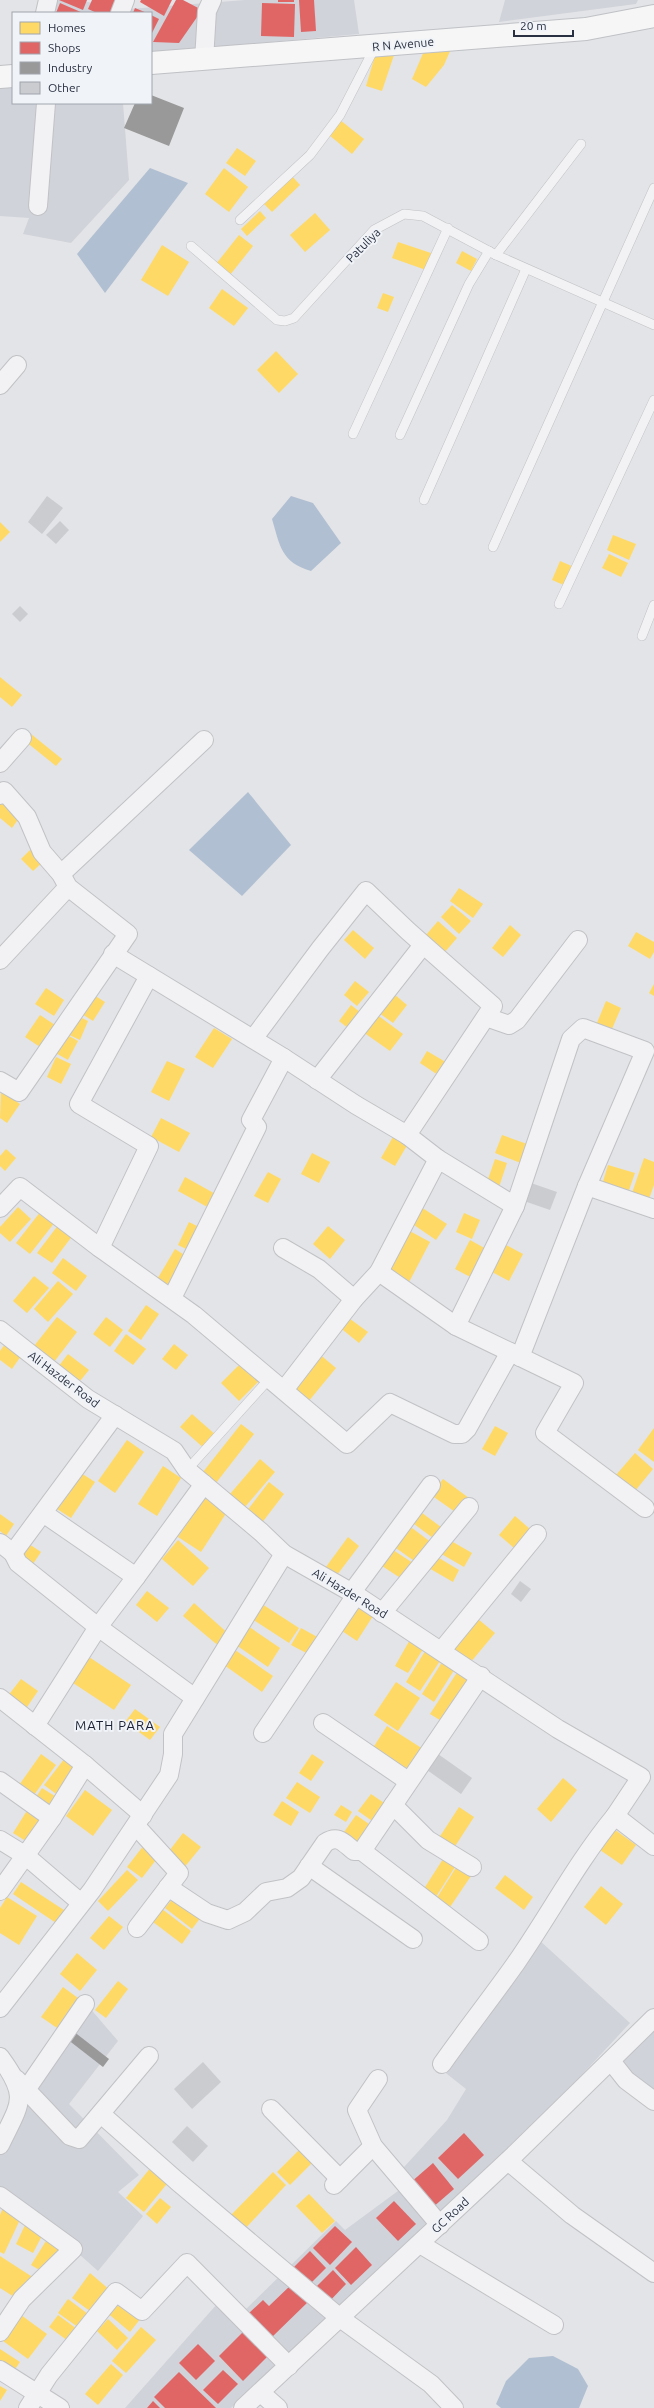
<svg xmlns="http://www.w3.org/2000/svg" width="654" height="2408" viewBox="0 0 654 2408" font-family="Ubuntu,sans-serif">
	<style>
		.built { fill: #d1d3da }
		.water { fill: #b1bfd2 }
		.homes { fill: #ffd966 }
		.shops { fill: #e06666 }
		.industry { fill: #999 }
		.building { fill: #cbcccf }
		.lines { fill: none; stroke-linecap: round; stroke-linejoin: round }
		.lane-casing { stroke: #c1c2c5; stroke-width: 10 }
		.street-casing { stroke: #c1c2c5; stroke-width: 20 }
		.primary-casing { stroke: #bfc1c5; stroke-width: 24 }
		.lane { stroke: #f2f2f4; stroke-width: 9 }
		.street { stroke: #f2f2f4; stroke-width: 18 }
		.primary { stroke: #f6f6f7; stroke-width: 22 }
		.labels { text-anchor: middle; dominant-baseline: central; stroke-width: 4; stroke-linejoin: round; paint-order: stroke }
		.street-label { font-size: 12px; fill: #293041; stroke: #f0f3f7 }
		.neighbourhood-label { font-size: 13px; letter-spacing: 1px; fill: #1b2132; stroke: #f0f3f7 }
	</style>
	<rect width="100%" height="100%" fill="#e3e4e7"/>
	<!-- built -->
	<g class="built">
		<path d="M48,0H76L129,9L245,0H354L359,34L151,53V13H43Z"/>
		<path d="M505,0H638L636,4L499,22Z"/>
		<path d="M13,81V103H123L129,180L71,243L23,234L29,218L0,216V83Z"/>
		<path d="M538,1939L630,2023L513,2149L231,2408H125L225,2295L243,2312L336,2221L345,2230L402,2188L394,2178L447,2120L466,2089L442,2070Z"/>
		<path d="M88,2006L118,2041L69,2104L139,2175L118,2192L143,2216L98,2271L13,2195L0,2186V2153L54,2057Z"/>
		<path d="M654,2030V2096L620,2063Z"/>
	</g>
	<!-- water -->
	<g class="water">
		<path d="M150,168L188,183L105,293L77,254Z"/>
		<path d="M291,496L313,503L341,543L311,571C281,562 280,546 272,519Z"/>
		<path d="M248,792L291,845L242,896L189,850Z"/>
		<path d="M553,2356L578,2369L588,2386L579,2408H501L496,2404L506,2381L529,2358Z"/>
	</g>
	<!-- homes -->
	<g class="homes">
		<path d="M451,49L444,65L426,87L412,79L424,51Z"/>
		<path d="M394,55L382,91L366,86L375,56Z"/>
		<path d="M340,120L364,139L352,154L329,135Z"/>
		<path d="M237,148L256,161L245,176L226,163Z"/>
		<path d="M224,168L248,187L229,212L205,194Z"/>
		<path d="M291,175L300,185L272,212L262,202Z"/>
		<path d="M260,211L266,218L247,236L241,229Z"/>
		<path d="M315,213L330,230L305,252L290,235Z"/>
		<path d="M239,235L253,246L230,275L216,264Z"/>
		<path d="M398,242L431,253L426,270L392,258Z"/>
		<path d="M162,245L189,262L168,296L141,280Z"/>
		<path d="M462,251L477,259L471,271L456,263Z"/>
		<path d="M222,289L248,308L234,326L209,308Z"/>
		<path d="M383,293L394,297L388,312L377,308Z"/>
		<path d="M276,351L298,374L279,393L257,370Z"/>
		<path d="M0,522L10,532L0,542Z"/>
		<path d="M613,535L636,544L629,560L607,550Z"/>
		<path d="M609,554L628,563L621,577L602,568Z"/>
		<path d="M560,561L574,567L566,586L552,580Z"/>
		<path d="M0,677L22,695L12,707L0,697Z"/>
		<path d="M31,734L62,759L56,766L25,741Z"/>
		<path d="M3,800L22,814L12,828L0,818V804Z"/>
		<path d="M32,848L44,861L33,871L21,859Z"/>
		<path d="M459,888L483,904L473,918L450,901Z"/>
		<path d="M452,905L471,921L459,934L441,917Z"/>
		<path d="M438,921L457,938L445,952L426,935Z"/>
		<path d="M510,925L521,935L503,957L492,948Z"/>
		<path d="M353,930L374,948L365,959L344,940Z"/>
		<path d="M636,932L654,942V952L650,959L628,946Z"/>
		<path d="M355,981L369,992L357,1006L344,995Z"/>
		<path d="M654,984V996L649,993Z"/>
		<path d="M46,988L64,1000L54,1016L35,1004Z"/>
		<path d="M89,992L105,1002L93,1021L77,1011Z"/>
		<path d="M394,994L407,1005L393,1023L379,1013Z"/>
		<path d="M606,1001L621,1008L609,1036L594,1030Z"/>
		<path d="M351,1005L365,1016L353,1032L339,1021Z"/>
		<path d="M74,1014L88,1021L80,1040L65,1033Z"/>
		<path d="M376,1014L403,1034L390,1051L363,1032Z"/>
		<path d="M40,1015L61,1029L46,1051L25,1037Z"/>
		<path d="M214,1028L232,1039L213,1068L195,1057Z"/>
		<path d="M62,1032L78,1041L68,1060L52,1051Z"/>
		<path d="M427,1051L449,1064L441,1077L420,1063Z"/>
		<path d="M56,1057L71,1064L61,1084L47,1077Z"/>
		<path d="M167,1061L185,1069L169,1101L151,1092Z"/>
		<path d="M1,1091L20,1104L7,1123L0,1118Z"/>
		<path d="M161,1118L190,1133L179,1152L151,1137Z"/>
		<path d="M394,1135L409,1142L395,1166L381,1158Z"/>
		<path d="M502,1135L530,1145L523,1164L495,1153Z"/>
		<path d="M6,1149L16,1158L5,1171L0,1166V1156Z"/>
		<path d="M312,1153L330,1162L319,1183L301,1174Z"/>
		<path d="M644,1158L654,1162V1185L649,1199L632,1193Z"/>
		<path d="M495,1159L507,1163L498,1190L486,1185Z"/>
		<path d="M608,1165L635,1173L628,1193L602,1185Z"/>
		<path d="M268,1172L281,1179L268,1203L254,1196Z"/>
		<path d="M185,1177L219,1196L211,1209L178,1191Z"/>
		<path d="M18,1207L31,1219L10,1242L0,1233V1227Z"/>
		<path d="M421,1207L447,1224L436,1240L411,1223Z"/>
		<path d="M41,1211L55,1222L30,1254L16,1243Z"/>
		<path d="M464,1213L480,1220L472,1239L456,1232Z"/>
		<path d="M189,1222L201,1228L190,1251L178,1245Z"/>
		<path d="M59,1224L73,1235L52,1263L37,1253Z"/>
		<path d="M328,1226L345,1240L330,1259L313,1244Z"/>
		<path d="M406,1229L430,1242L407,1286L383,1272Z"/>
		<path d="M470,1240L488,1250L474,1279L455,1269Z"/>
		<path d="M506,1245L523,1254L509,1281L492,1272Z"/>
		<path d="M175,1249L186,1256L167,1289L155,1283Z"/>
		<path d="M63,1258L87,1276L76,1291L52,1273Z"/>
		<path d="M34,1276L49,1288L27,1313L13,1301Z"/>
		<path d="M58,1281L73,1294L48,1322L34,1309Z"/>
		<path d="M146,1305L159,1314L141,1340L128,1331Z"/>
		<path d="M346,1316L368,1332L359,1343L338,1326Z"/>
		<path d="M57,1317L77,1332L54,1362L34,1346Z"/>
		<path d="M106,1317L123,1330L110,1347L93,1334Z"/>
		<path d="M126,1334L146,1349L133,1365L114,1351Z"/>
		<path d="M5,1344L21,1356L12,1369L0,1360V1351Z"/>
		<path d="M174,1344L188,1355L176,1370L162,1359Z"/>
		<path d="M318,1353L336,1368L308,1402L290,1388Z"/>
		<path d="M68,1354L89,1370L75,1387L55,1371Z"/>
		<path d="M241,1363L259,1381L239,1401L221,1383Z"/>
		<path d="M192,1414L217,1436L205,1449L180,1427Z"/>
		<path d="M241,1424L254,1434L216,1483L203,1472Z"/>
		<path d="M495,1426L508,1433L495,1456L482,1449Z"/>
		<path d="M654,1428V1462L638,1450Z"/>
		<path d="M127,1440L144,1452L115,1493L98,1481Z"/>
		<path d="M635,1453L653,1469L635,1491L616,1475Z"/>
		<path d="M260,1459L275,1472L245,1507L230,1494Z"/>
		<path d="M163,1466L181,1478L157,1516L138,1504Z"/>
		<path d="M81,1473L95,1482L71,1518L57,1509Z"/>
		<path d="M443,1479L469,1498L458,1514L431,1495Z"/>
		<path d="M269,1482L284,1494L261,1524L246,1512Z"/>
		<path d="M205,1497L227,1512L201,1552L178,1537Z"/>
		<path d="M418,1510L441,1527L433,1538L410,1521Z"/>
		<path d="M0,1514L14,1524L6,1536L0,1531Z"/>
		<path d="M515,1516L530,1529L514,1548L499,1535Z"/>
		<path d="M408,1525L432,1543L417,1563L393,1546Z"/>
		<path d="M348,1537L359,1546L334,1579L323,1571Z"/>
		<path d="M446,1538L472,1553L464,1567L438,1552Z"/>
		<path d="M178,1540L209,1568L193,1586L162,1559Z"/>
		<path d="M29,1544L41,1552L31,1567L19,1559Z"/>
		<path d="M390,1548L416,1565L405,1581L379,1564Z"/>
		<path d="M434,1555L459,1570L453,1582L427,1567Z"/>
		<path d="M147,1591L169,1608L157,1622L136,1605Z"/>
		<path d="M194,1603L231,1636L221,1648L183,1616Z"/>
		<path d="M262,1604L299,1628L289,1643L252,1619Z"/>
		<path d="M358,1607L373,1616L357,1641L342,1631Z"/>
		<path d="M473,1615L495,1633L470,1663L448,1646Z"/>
		<path d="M248,1626L280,1648L268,1667L236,1645Z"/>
		<path d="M301,1628L321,1639L312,1656L291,1645Z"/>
		<path d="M411,1638L425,1646L408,1673L395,1666Z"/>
		<path d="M427,1648L442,1658L420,1691L406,1682Z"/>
		<path d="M235,1650L273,1676L262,1692L224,1665Z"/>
		<path d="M86,1655L131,1685L114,1710L70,1681Z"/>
		<path d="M444,1659L456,1667L434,1702L422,1694Z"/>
		<path d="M458,1671L471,1679L443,1722L430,1714Z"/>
		<path d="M21,1679L38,1691L25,1710L7,1697Z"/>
		<path d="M396,1682L420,1698L398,1731L374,1715Z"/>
		<path d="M135,1709L160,1727L150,1740L125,1722Z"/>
		<path d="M387,1726L423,1749L407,1774L371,1751Z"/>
		<path d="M41,1754L56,1765L31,1799L17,1788Z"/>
		<path d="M312,1754L324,1762L311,1781L299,1773Z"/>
		<path d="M65,1758L79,1768L59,1796L44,1785Z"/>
		<path d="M563,1778L577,1790L551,1822L537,1809Z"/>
		<path d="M297,1782L320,1797L310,1813L286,1798Z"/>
		<path d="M42,1788L58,1798L48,1814L32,1803Z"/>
		<path d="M85,1790L112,1810L93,1836L66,1816Z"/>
		<path d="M371,1794L387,1805L375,1823L358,1811Z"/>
		<path d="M282,1801L299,1812L291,1826L273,1815Z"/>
		<path d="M341,1805L352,1812L346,1822L334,1815Z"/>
		<path d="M459,1807L474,1817L452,1851L437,1841Z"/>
		<path d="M28,1809L47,1821L32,1845L13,1833Z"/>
		<path d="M356,1815L372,1826L358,1846L342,1835Z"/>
		<path d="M611,1827L636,1845L622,1865L597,1848Z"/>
		<path d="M183,1833L201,1847L183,1869L166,1855Z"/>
		<path d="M144,1845L159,1856L142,1878L127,1867Z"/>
		<path d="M443,1859L455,1867L432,1903L420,1895Z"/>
		<path d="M457,1866L471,1876L446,1913L433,1904Z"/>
		<path d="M127,1870L138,1880L108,1911L98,1901Z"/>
		<path d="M505,1875L533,1897L524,1910L495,1888Z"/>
		<path d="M21,1882L70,1914L62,1927L13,1894Z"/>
		<path d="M601,1886L623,1904L606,1925L584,1907Z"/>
		<path d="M7,1897L37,1916L19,1945L0,1933V1908Z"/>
		<path d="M174,1897L201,1917L192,1929L165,1908Z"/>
		<path d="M162,1909L191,1931L182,1944L153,1922Z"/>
		<path d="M109,1916L123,1927L104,1950L90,1938Z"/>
		<path d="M77,1953L97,1970L80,1991L60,1974Z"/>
		<path d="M118,1981L128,1989L106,2018L95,2010Z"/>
		<path d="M63,1987L82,2001L60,2030L41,2017Z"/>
		<path d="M300,2149L313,2162L290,2185L277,2172Z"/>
		<path d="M152,2166L170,2180L144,2212L126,2198Z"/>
		<path d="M273,2172L286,2185L243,2231L229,2217Z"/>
		<path d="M309,2194L335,2221L322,2233L296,2206Z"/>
		<path d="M160,2198L171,2207L157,2224L146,2214Z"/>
		<path d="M4,2205L23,2213L4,2254L0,2252V2215Z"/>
		<path d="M27,2221L45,2230L33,2253L16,2244Z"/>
		<path d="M46,2241L61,2250L46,2274L31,2265Z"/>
		<path d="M0,2256L34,2278L19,2300L0,2288Z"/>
		<path d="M90,2273L111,2291L94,2314L72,2298Z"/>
		<path d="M117,2297L141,2318L130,2332L105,2311Z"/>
		<path d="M68,2299L92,2317L82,2330L58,2313Z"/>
		<path d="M21,2315L47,2334L28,2359L3,2341Z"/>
		<path d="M58,2315L77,2329L68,2341L49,2327Z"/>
		<path d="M108,2319L128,2338L117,2350L97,2331Z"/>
		<path d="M141,2327L156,2340L126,2373L112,2361Z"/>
		<path d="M0,2349L20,2362L11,2375L0,2368Z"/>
		<path d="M111,2364L123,2375L98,2405L85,2394Z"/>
		<path d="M0,2386L7,2390L0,2401Z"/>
	</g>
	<!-- shops -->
	<g class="shops">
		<path d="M59,0H87L83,10Z"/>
		<path d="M92,0H121L116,13H97L88,9Z"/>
		<path d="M141,0H172L164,16L140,2Z"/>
		<path d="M176,0H183L202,10L179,43L153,42Z"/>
		<rect x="278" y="0" width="16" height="2"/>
		<path d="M299,0H314L316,31L301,32Z"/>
		<path d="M60,3L83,13H56Z"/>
		<path d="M262,3L295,4L294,37L261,36Z"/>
		<path d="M135,8L147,13H133Z"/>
		<path d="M151,15L159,19L151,35Z"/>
		<path d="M464,2133L484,2155L458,2179L438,2158Z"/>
		<path d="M433,2163L454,2189L432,2208L410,2183Z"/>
		<path d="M394,2201L416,2224L398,2241L376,2218Z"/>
		<path d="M335,2226L352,2242L330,2265L313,2248Z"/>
		<path d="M356,2247L372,2265L351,2285L335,2268Z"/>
		<path d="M310,2251L326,2268L306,2288L289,2272Z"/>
		<path d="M333,2270L346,2284L326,2305L312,2291Z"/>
		<path d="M292,2284L309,2301L271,2338L248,2314L263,2300L269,2306Z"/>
		<path d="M245,2330L270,2354L243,2381L219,2356Z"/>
		<path d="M198,2344L215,2361L196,2380L179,2363Z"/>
		<path d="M223,2370L238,2384L218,2404L203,2390Z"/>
		<path d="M179,2372L216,2408H165L154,2397Z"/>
		<path d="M153,2401L160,2408H147Z"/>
	</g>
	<!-- industry -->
	<g class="industry">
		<path d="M151,95L184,108L169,146L124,128L135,103H151Z"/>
		<path d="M73,2031L109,2059L103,2067L67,2039Z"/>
	</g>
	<!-- building -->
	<g class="building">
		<path d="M47,496L63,508L42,534L28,522Z"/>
		<path d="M60,521L69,530L56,544L46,535Z"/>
		<path d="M20,606L28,614L20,622L12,614Z"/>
		<path d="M531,1183L557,1192L550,1210L524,1201Z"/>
		<path d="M520,1581L531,1589L521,1602L511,1594Z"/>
		<path d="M438,1754L472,1778L461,1794L427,1770Z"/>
		<path d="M203,2062L221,2082L192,2109L174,2089Z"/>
		<path d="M187,2126L208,2146L193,2162L172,2142Z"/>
	</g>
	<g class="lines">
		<defs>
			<g id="lane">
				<path d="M240,220L310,155L340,115L375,47"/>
				<path d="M191,246L277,320L285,321L294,318L374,230L404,214L423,216L496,255L654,325"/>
				<path d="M496,255L581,144"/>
				<path d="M353,434L448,228"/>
				<path d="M400,435L469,284L489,251"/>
				<path d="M424,500L526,269"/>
				<path d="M493,547L654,188"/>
				<path d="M559,604L654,400"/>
				<path d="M642,636L654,605"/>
				<path d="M187,1470L270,1378"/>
			</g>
			<g id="street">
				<path d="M45,13L48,0"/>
				<path d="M120,13L125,0"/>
				<path d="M204,60L207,11L212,0"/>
				<path d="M38,206L46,103"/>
				<path d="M0,385L17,365"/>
				<path d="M0,763L22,738"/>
				<path d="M0,795L4,791L27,817L42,852L61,874L68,887L128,934L19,1092L0,1081"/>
				<path d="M61,874L204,740"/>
				<path d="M113,954L284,1058L356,1105L407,1135L438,1159"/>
				<path d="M0,960L68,887"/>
				<path d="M486,1017L509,1025L517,1020L578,940"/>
				<path d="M253,1039L320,949L366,891L408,931L493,1006L407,1135"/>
				<path d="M317,1080L423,945"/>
				<path d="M587,1186L654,1209"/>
				<path d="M0,1208L20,1187L100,1248L194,1315L347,1444L390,1403L454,1434H462L467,1429L510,1352"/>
				<path d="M100,1248L149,1146L79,1104L149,976"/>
				<path d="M283,1248L319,1269L354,1299"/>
				<path d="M379,1272L456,1326L574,1383L545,1433L645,1508"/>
				<path d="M172,1298L257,1127L251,1120L284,1058"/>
				<path d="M456,1326L515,1206L571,1039L583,1028L645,1051L587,1186L520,1357"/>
				<path d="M0,1330L88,1399L174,1451L187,1470L261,1532L284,1554L356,1595L558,1729L641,1777L615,1816L654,1846"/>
				<path d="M284,1390L354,1299L379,1272L438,1159L515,1206"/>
				<path d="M0,1543L13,1553L115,1415"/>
				<path d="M13,1553L18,1563L98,1627L195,1698"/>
				<path d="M136,1577L204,1484"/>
				<path d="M352,1592L431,1485"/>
				<path d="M382,1613L469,1507"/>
				<path d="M442,1650L537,1534"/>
				<path d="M0,1698L85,1765L143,1815"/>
				<path d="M323,1723L408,1781"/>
				<path d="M35,1726L98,1627L136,1577L43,1513"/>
				<path d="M263,1733L356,1595"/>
				<path d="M0,1781L52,1818"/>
				<path d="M393,1805L428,1840L472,1867"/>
				<path d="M136,1826L179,1873L137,1928"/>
				<path d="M0,1840L26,1856L81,1903"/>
				<path d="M362,1851L479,1941"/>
				<path d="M309,1866L413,1939"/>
				<path d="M168,1887L207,1913L228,1920L245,1912L266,1892L287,1888L301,1878L325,1843C338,1834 344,1843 354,1851H362L481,1676"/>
				<path d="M0,1891L52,1818L85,1765"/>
				<path d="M0,2008L92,1890L169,1775L173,1754V1734L284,1554"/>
				<path d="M0,2057C30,2098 20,2103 0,2145"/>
				<path d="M611,2061L626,2080L654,2101"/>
				<path d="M442,2064C466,2030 492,1997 516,1963C550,1914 577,1862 615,1816"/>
				<path d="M16,2079L70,2136L79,2139L149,2056"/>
				<path d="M378,2079L357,2110L373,2146L440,2225"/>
				<path d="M26,2090L85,2004"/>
				<path d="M271,2109L340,2179"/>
				<path d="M101,2114L177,2181L340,2318L431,2384L454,2408"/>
				<path d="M508,2161L572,2215L654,2273"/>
				<path d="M334,2185L373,2146"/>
				<path d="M0,2196L73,2249L22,2299L0,2332"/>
				<path d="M420,2244L554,2325"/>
				<path d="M0,2370L60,2408"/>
				<path d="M261,2393L278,2408"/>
				<path d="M28,2408L49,2375L116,2292L142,2311L187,2263L289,2366"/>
				<path d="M243,2408L514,2155L654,2018"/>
			</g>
			<g id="primary">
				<path d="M151,63L586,29L654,16"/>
				<path d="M0,77L13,76"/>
			</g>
		</defs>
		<!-- lane casing -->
		<use href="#lane" class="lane-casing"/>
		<!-- street casing -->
		<use href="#street" class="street-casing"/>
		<!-- primary casing -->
		<use href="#primary" class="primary-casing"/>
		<!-- lane -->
		<use href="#lane" class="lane"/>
		<!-- street -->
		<use href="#street" class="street"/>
		<!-- primary -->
		<use href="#primary" class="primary"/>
	</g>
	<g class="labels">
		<!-- street labels -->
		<g class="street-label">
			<text transform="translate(403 44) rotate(-5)">R N Avenue</text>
			<text transform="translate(363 245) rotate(-45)">Patuliya</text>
			<text transform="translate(64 1379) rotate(37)">Ali Hazder Road</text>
			<text transform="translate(350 1593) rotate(31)">Ali Hazder Road</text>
			<text transform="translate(450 2215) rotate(-43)">GC Road</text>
		</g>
		<!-- neighbourhood labels -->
		<g class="neighbourhood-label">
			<text x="115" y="1725">MATH PARA</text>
		</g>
	</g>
	<!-- legend -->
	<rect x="12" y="12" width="140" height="92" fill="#f0f3f7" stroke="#a0a5ae"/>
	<rect x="20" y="22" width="20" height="12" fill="#ffd966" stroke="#a0a5ae"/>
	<text x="48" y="32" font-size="12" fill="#293041">Homes</text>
	<rect x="20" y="42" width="20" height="12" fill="#e06666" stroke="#a0a5ae"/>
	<text x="48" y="52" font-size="12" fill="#293041">Shops</text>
	<rect x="20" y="62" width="20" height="12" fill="#999999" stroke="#a0a5ae"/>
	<text x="48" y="72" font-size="12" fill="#293041">Industry</text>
	<rect x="20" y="82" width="20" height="12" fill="#cbcccf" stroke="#a0a5ae"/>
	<text x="48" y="92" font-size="12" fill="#293041">Other</text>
	<!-- scale -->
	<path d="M514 30v6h59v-6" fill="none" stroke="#293041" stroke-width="2"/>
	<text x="520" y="30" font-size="12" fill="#293041" stroke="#f0f3f7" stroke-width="3" paint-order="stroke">20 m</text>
</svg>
